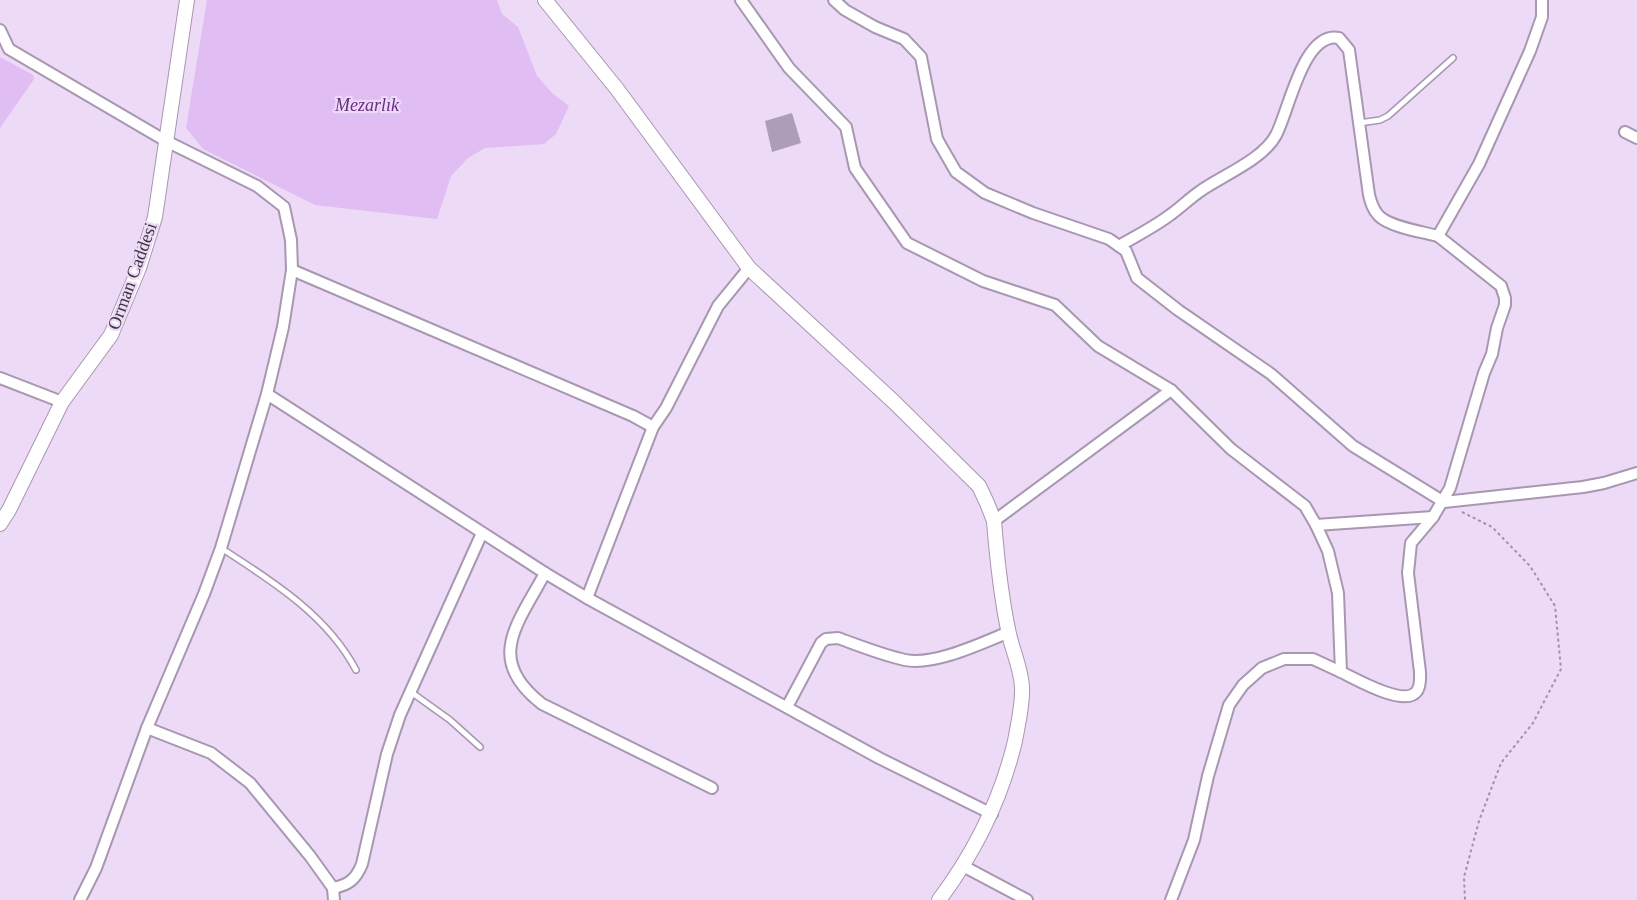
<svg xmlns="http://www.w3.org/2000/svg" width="1637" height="900" viewBox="0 0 1637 900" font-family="'Times New Roman',serif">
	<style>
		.green { fill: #e0bdf2 }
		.building { fill: #ae9db8 }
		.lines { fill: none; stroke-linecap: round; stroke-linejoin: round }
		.service-casing { stroke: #a897b1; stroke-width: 8 }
		.minor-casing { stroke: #a897b1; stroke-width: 14 }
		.tertiary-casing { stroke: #a897b1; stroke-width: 16 }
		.path { stroke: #a093a8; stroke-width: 2; stroke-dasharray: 3 3; stroke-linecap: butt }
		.service { stroke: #fff; stroke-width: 5 }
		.minor { stroke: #fff; stroke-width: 10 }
		.tertiary { stroke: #fff; stroke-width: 14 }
		.labels { text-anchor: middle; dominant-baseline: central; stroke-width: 4.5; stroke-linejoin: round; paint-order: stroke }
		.park-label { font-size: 18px; font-style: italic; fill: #6b2d86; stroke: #ecdaf6 }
		.street-label { font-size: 18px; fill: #3c3540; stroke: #ecdaf6 }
	</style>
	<rect width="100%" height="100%" fill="#ecdaf6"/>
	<!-- green -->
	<g class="green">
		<path d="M207,0H497L502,14L518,27L537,76L552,93L569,106L556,134L544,144L485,148L468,158L451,176L437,219L315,205L203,149L186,128Z"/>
		<path d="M0,57L33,75L34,79L0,128Z"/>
	</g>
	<!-- building -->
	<path class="building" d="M792,113L801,143L772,152L765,121Z"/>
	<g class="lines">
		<defs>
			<g id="service">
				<path d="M1359,123L1380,120L1388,116L1453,58"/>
				<path d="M221,548C272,581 327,615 356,670"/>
				<path d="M411,692L450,720L480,747"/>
			</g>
			<g id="minor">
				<path d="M741,0L789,68L846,127L855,168L907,243L983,281L1055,305L1098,346L1171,390L1231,449L1305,506L1316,525L1328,551L1338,593L1341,672L1313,659H1284L1262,668L1243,685L1229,705L1208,776L1194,840L1171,900"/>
				<path d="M834,0L845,10L875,27L904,39L921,57L937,139L956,172L985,193L1033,213L1109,239L1126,251L1137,278L1178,310L1271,374L1353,446L1444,502L1583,487L1604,483L1637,473"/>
				<path d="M0,30L9,49L166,141L257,186L284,207L291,240L292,270L283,327L267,394L221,548L204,594L147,728L96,868L80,900"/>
				<path d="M1625,132L1637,138"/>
				<path d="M1119,246C1136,236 1154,227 1170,215C1180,208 1189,199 1199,192C1221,176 1263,160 1276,135C1289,111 1303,31 1339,38L1349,50L1369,195C1371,203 1373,210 1379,216C1390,227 1423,232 1438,236"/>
				<path d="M292,270L633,416L653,427L666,408L718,306L749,268"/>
				<path d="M0,378L62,402"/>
				<path d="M267,394L545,573L587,598L879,758L992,814"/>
				<path d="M994,521L1171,390"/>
				<path d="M1316,525L1433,517"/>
				<path d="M545,573C518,624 484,659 542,704L712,788"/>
				<path d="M587,598L653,427"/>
				<path d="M1341,672C1356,679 1405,708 1417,691C1421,685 1420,678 1420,672L1408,573L1411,543L1433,517L1450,488L1484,373L1492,354L1497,328L1505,305V298L1501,286L1438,236L1479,164L1530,51L1542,17V0"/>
				<path d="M787,707L821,643L826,639L838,638C860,646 882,655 905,660C934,666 982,643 1009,632"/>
				<path d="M147,728L211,753L250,783L310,856L333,888L334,900"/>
				<path d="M963,866L1027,900"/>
				<path d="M333,888C349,885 356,879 362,864L387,754L400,715L482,533"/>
			</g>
			<g id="tertiary">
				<path d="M545,0L617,89L749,268L894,402L979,486L987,503L994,521C997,559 1001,597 1009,634C1013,652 1021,668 1022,687C1023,704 1018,724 1015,741C1001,800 975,852 939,900"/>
				<path d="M0,524L9,510L62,402L111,335L139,268L155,217L187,0"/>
			</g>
		</defs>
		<!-- service casing -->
		<use href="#service" class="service-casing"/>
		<!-- minor casing -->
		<use href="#minor" class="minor-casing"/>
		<!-- tertiary casing -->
		<use href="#tertiary" class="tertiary-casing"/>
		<!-- path -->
		<path class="path" d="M1462,512L1492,527L1530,566L1555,606L1561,669L1533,723L1501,763L1479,821L1464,877L1465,900"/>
		<!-- service -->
		<use href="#service" class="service"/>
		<!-- minor -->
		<use href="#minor" class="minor"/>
		<!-- tertiary -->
		<use href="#tertiary" class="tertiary"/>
	</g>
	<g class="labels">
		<!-- park labels -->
		<g class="park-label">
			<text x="367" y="105">Mezarlık</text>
		</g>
		<!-- street labels -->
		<g class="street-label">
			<text transform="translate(132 276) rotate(-70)">Orman Caddesi</text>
		</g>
	</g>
</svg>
